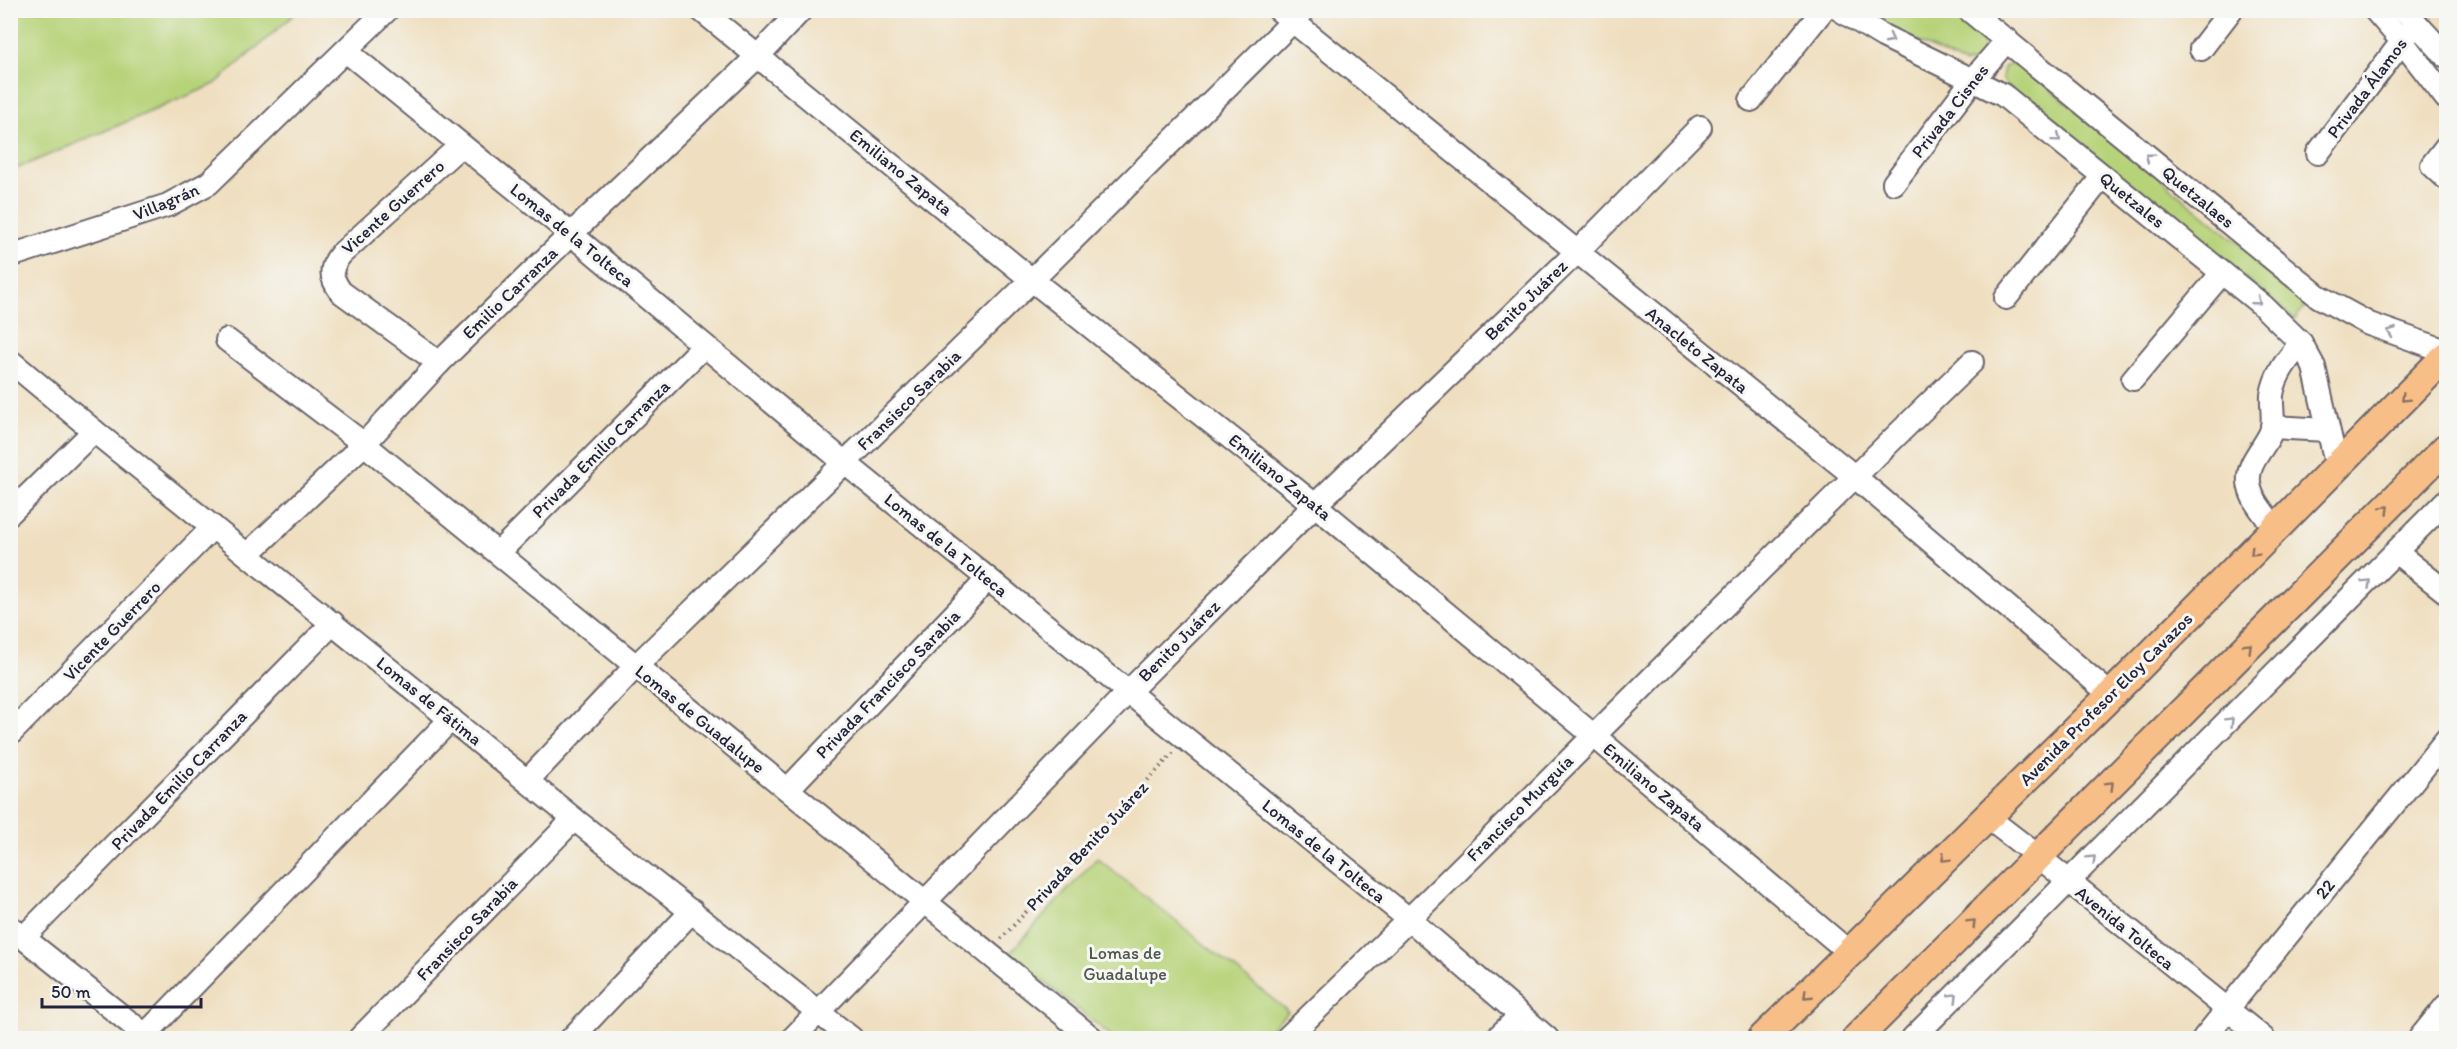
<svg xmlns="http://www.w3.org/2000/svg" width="2457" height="1049" viewBox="0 0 2457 1049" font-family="Itim,sans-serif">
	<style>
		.green { fill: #b7d379; stroke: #6c7a5a; stroke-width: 1.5 }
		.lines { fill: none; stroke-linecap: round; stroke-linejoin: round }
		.minor-casing { stroke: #6a646a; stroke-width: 26 }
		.major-casing { stroke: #6a646a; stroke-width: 32 }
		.path { stroke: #6a646a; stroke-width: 4; stroke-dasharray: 1.5 4.5; stroke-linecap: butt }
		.minor { stroke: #fff; stroke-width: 22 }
		.major { stroke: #f7be87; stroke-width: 28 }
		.oneway { stroke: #9c9ca7 }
		.oneway2 { stroke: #8c7061 }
		.labels { text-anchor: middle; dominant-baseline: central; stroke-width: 6; stroke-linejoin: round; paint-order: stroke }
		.street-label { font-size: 18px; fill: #22223b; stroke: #f6f6f2 }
		.park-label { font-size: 18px; fill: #4f574e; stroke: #f6f6f2 }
	</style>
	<rect width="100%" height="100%" fill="#f6f6f2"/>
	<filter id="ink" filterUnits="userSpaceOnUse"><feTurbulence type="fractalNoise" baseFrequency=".0167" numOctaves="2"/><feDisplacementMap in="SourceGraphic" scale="12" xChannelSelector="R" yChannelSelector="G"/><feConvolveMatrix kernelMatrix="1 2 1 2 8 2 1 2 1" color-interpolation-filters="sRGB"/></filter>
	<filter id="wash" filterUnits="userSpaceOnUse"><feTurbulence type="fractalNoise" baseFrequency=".008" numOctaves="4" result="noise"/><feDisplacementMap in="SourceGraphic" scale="24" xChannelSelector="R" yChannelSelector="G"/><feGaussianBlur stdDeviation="1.35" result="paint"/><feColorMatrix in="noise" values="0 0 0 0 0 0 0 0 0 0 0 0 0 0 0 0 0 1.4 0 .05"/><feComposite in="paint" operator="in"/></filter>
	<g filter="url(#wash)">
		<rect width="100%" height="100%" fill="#efdfc0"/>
		<!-- green -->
		<g class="green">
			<path d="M11,10H298V11L215,84L11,171Z"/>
			<path d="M1861,11H1954L1981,32L1984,42L1982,54L1974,62L1964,64L1898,32Z"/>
			<path d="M2011,64L2021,65L2309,301L2295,319L2007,86L2002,77L2004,67Z"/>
			<path d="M1097,858L1285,1009L1288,1012L1260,1038H1114L1009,954Z"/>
		</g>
	</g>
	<g filter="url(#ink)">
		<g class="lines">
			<defs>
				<g id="minor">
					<path d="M701,10L1032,280L1315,505L1593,735L1850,953"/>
					<path d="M1279,10L1854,476L2111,695"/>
					<path d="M1840,10L1883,36L2003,95L2262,305L2301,343L2314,367L2337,467"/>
					<path d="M1969,10L2318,296L2369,324L2446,351"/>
					<path d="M2375,10L2401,40L2446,98"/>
					<path d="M2404,10L2446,56"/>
					<path d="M2201,49L2231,10"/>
					<path d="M346,51L571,234L845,463L1410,920L1547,1038"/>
					<path d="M1751,100L1823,10"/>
					<path d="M2446,147L2432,165L2446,178"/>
					<path d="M2318,153L2416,23"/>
					<path d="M1894,183L1972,81L2007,40"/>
					<path d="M10,256L168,205L209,183L387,10"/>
					<path d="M2006,298L2103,176"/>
					<path d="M227,340L364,444L1092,1038"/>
					<path d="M10,361L94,431L574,819L851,1038"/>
					<path d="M439,363L341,292C330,277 329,268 341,254L461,145"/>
					<path d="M2133,379L2222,273"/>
					<path d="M2272,427L2327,430"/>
					<path d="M10,513L94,431"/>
					<path d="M2276,530C2266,515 2250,500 2249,482C2247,462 2264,449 2271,432C2275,420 2271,408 2272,395C2275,374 2288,359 2301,343"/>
					<path d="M498,553L704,346"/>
					<path d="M2397,553L2446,592"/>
					<path d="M248,554L364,444L439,363L571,234L758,56L801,10"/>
					<path d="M10,734L213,527"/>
					<path d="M527,781L635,667L1032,280L1304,10"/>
					<path d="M788,789L988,579"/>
					<path d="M1987,817L2039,857L2263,1038"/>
					<path d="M10,927L149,1038"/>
					<path d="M24,937L333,623"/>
					<path d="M145,1035L451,719"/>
					<path d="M360,1038L574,819"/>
					<path d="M572,1038L692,911"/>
					<path d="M793,1038L1127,693L1315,505L1576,253L1700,127"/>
					<path d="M1287,1038C1518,816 1741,585 1972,362"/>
					<path d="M1497,1038L1520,1016"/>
					<path d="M1913,1038L2446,501"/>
					<path d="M2204,1038L2446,740"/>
					<path d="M2420,1038L2446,1006"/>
				</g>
				<g id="major">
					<path d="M1763,1038L2111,695L2446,356"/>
					<path d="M1857,1038L2446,448"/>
				</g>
			</defs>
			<!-- minor casing -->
			<use href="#minor" class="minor-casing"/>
			<!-- major casing -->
			<use href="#major" class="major-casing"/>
			<!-- path -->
			<path class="path" d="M1001,939L1173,753"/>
			<!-- minor -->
			<use href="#minor" class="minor"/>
			<!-- major -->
			<use href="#major" class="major"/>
		</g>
		<!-- one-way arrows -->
		<defs><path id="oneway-chevron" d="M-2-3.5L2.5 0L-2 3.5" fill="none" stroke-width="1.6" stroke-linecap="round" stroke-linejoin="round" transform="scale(1.5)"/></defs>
		<g class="oneway">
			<use href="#oneway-chevron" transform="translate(1890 39) rotate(28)"/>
			<use href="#oneway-chevron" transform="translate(2057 138) rotate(40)"/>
			<use href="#oneway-chevron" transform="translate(2149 157) rotate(-141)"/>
			<use href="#oneway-chevron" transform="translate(2257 301) rotate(39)"/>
			<use href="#oneway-chevron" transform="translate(2391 332) rotate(-160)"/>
			<use href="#oneway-chevron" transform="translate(2367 583) rotate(-45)"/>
			<use href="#oneway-chevron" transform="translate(2230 721) rotate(-45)"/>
			<use href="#oneway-chevron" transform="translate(2092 859) rotate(-45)"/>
			<use href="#oneway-chevron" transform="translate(1954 997) rotate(-45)"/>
		</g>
		<g class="oneway2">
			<use href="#oneway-chevron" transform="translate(2405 398) rotate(135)"/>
			<use href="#oneway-chevron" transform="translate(2386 509) rotate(-45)"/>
			<use href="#oneway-chevron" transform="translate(2254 552) rotate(135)"/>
			<use href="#oneway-chevron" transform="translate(2248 647) rotate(-45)"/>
			<use href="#oneway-chevron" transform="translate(2110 785) rotate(-45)"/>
			<use href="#oneway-chevron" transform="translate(1945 858) rotate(135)"/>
			<use href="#oneway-chevron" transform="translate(1972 923) rotate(-45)"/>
			<use href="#oneway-chevron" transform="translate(1807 995) rotate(136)"/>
		</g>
	</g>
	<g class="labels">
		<!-- street labels -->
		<g class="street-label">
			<text transform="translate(2367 88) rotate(-53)">Privada Álamos</text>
			<text transform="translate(1950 111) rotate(-52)">Privada Cisnes</text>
			<text transform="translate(901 172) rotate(39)">Emiliano Zapata</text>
			<text transform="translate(2198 197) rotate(39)">Quetzalaes</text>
			<text transform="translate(2132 200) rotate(39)">Quetzales</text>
			<text transform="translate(166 202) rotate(-23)">Villagrán</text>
			<text transform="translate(393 207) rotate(-42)">Vicente Guerrero</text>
			<text transform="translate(572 235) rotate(39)">Lomas de la Tolteca</text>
			<text transform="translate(510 293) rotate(-44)">Emilio Carranza</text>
			<text transform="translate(1526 300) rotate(-44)">Benito Juárez</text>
			<text transform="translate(1697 350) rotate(39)">Anacleto Zapata</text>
			<text transform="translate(909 400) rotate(-44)">Fransisco Sarabia</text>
			<text transform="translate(601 449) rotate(-45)">Privada Emilio Carranza</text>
			<text transform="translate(1280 477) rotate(39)">Emiliano Zapata</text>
			<text transform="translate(946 545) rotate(39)">Lomas de la Tolteca</text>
			<text transform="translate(112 631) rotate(-46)">Vicente Guerrero</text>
			<text transform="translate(1179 641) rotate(-45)">Benito Juárez</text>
			<text transform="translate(888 684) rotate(-46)">Privada Francisco Sarabia</text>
			<text transform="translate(2106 699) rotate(-45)">Avenida Profesor Eloy Cavazos</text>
			<text transform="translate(429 701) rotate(39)">Lomas de Fátima</text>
			<text transform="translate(700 719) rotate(39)">Lomas de Guadalupe</text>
			<text transform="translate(179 780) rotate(-46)">Privada Emilio Carranza</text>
			<text transform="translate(1654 787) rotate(40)">Emiliano Zapata</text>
			<text transform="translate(1520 808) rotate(-45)">Francisco Murguía</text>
			<text transform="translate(1087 846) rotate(-47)">Privada Benito Juárez</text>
			<text transform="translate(1324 851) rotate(39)">Lomas de la Tolteca</text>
			<text transform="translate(2325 889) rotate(-51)">22</text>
			<text transform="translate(2125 928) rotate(39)">Avenida Tolteca</text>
			<text transform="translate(467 929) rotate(-46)">Fransisco Sarabia</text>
		</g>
		<!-- park labels -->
		<g class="park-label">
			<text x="1125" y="953">Lomas de<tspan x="1125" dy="21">Guadalupe</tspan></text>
		</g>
	</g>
	<!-- margin -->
	<rect width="2457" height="1049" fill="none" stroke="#f6f6f2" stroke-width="36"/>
	<!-- scale -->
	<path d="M42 998v9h159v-9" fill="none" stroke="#22223b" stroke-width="3"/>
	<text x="51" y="998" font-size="18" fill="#22223b" stroke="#f6f6f2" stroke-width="4.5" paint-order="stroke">50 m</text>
</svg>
